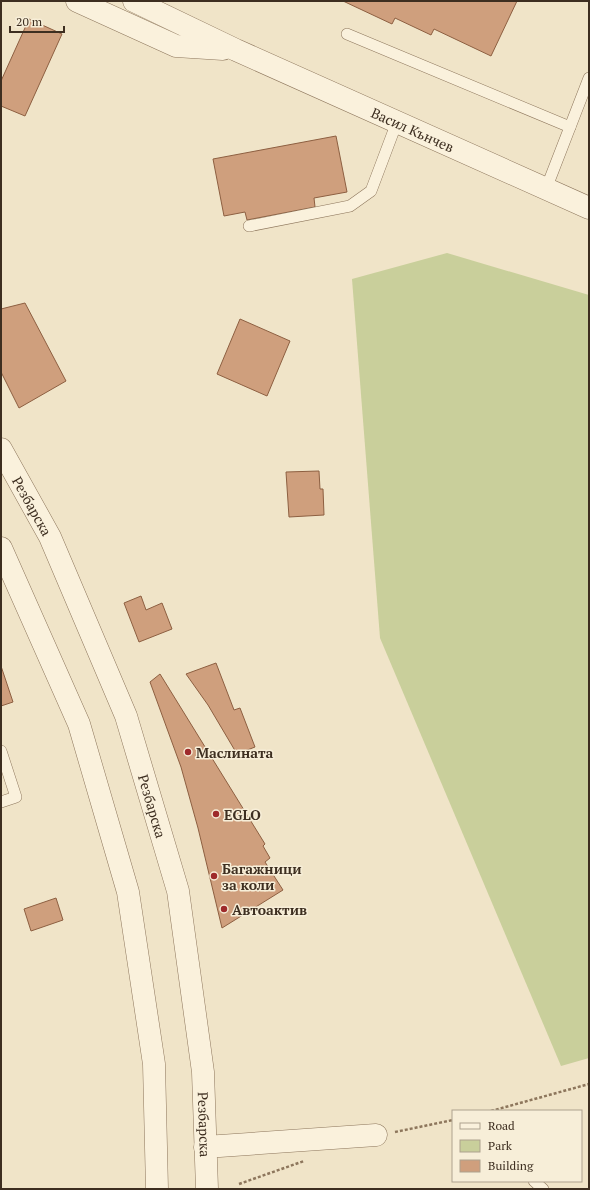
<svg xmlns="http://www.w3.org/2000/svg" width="590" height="1190" viewBox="0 0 590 1190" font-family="'PT Serif',serif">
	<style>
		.green { fill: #c9cf9b }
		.building { fill: #cf9f7d; stroke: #8d5f41 }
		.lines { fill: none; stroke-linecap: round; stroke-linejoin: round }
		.service-casing { stroke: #8d765c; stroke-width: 12 }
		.minor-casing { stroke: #8d765c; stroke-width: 23 }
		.tertiary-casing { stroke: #8d765c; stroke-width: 23 }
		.path { stroke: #8d765c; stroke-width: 2.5; stroke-dasharray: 3 2; stroke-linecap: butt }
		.service { stroke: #faf1dc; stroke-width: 11 }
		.minor { stroke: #faf1dc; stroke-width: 22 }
		.tertiary { stroke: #faf1dc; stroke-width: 22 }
		.poi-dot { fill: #9e2a2b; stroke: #f7eed8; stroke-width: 1.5 }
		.labels { text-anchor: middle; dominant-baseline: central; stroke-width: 3; stroke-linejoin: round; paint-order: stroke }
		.street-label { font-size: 14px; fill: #3d2e20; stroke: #f7eed8 }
		.poi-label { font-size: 14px; font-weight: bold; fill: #3d2e20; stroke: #f7eed8; text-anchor: start }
	</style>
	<rect width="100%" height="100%" fill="#f0e4c8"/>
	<!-- green -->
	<path class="green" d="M447,253L589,295V1058L561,1066L380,638L352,279Z"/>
	<!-- building -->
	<g class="building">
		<path d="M343,1H517L491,56L434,29L431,35L395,18L392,24Z"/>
		<path d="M29,19L62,34L25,116L1,106V81Z"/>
		<path d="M336,136L347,192L314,198L315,207L247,220L245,212L224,216L213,159Z"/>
		<path d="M25,303L66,381L19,408L1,372V309Z"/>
		<path d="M240,319L290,341L267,396L217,374Z"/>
		<path d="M319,471L320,489H323L324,515L289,517L286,472Z"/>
		<path d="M141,596L146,610L162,603L172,629L139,642L124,603Z"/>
		<path d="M216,663L234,710L240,708L255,747L237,754L208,705L186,674Z"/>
		<path d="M1,666L13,702L1,706Z"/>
		<path d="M160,674L265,844L263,846L270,858L265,862L283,890L222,928L198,828L181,767L150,682Z"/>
		<path d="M56,898L63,920L31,931L24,909Z"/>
	</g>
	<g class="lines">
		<defs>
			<g id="service">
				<path d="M347,34L570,127"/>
				<path d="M546,189L589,78"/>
				<path d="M249,226L350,206L371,191L397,122"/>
				<path d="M1,751L16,797L1,802"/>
				<path d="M534,1181L543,1189"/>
			</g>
			<path id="minor" d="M205,1147L376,1135"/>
			<g id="tertiary">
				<path d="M77,1L176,46L223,49"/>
				<path id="s1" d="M134,1L236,50L589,208"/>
				<path id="s2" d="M1,449L50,537L126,716L178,891L203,1072L207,1189"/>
				<path d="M1,548L79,724L128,892L154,1064L157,1189"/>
			</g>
		</defs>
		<!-- service casing -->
		<use href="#service" class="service-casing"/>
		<!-- minor casing -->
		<use href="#minor" class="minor-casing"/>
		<!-- tertiary casing -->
		<use href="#tertiary" class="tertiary-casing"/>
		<!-- path -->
		<g class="path">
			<path d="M491,1111L589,1084"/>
			<path d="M395,1132L453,1120"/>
			<path d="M239,1184L304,1161"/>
		</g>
		<!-- service -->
		<use href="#service" class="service"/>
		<!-- minor -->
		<use href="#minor" class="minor"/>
		<!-- tertiary -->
		<use href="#tertiary" class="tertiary"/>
	</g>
	<!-- markers -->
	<g class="poi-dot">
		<circle cx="188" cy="752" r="4"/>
		<circle cx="216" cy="814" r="4"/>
		<circle cx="214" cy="876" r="4"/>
		<circle cx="224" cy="909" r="4"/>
	</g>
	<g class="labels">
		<!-- street labels -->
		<g class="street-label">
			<text stroke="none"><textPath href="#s1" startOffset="307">Васил Кънчев</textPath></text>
			<text stroke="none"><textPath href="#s2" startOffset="65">Резбарска</textPath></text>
			<text stroke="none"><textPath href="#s2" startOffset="389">Резбарска</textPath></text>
			<text stroke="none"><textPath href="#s2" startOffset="713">Резбарска</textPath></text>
		</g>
		<!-- poi labels -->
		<g class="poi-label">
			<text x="196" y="752">Маслината</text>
			<text x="224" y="814">EGLO</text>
			<text x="222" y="868">Багажници<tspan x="222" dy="16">за коли</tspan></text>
			<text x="232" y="909">Автоактив</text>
		</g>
	</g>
	<!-- border -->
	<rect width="590" height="1190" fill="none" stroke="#3d2e20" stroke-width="4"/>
	<!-- legend -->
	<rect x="452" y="1110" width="130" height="72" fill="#f7eed8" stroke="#ada18e"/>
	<rect x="460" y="1123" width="20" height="6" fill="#faf1dc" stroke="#ada18e"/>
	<text x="488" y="1130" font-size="12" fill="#3d2e20">Road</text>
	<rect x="460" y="1140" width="20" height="12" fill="#c9cf9b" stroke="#ada18e"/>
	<text x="488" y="1150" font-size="12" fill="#3d2e20">Park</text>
	<rect x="460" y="1160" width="20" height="12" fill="#cf9f7d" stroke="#ada18e"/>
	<text x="488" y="1170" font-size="12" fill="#3d2e20">Building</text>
	<!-- scale -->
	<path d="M10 26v6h54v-6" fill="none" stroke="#3d2e20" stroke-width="2"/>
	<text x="16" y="26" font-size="12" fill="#3d2e20" stroke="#f7eed8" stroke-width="3" paint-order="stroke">20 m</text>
</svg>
